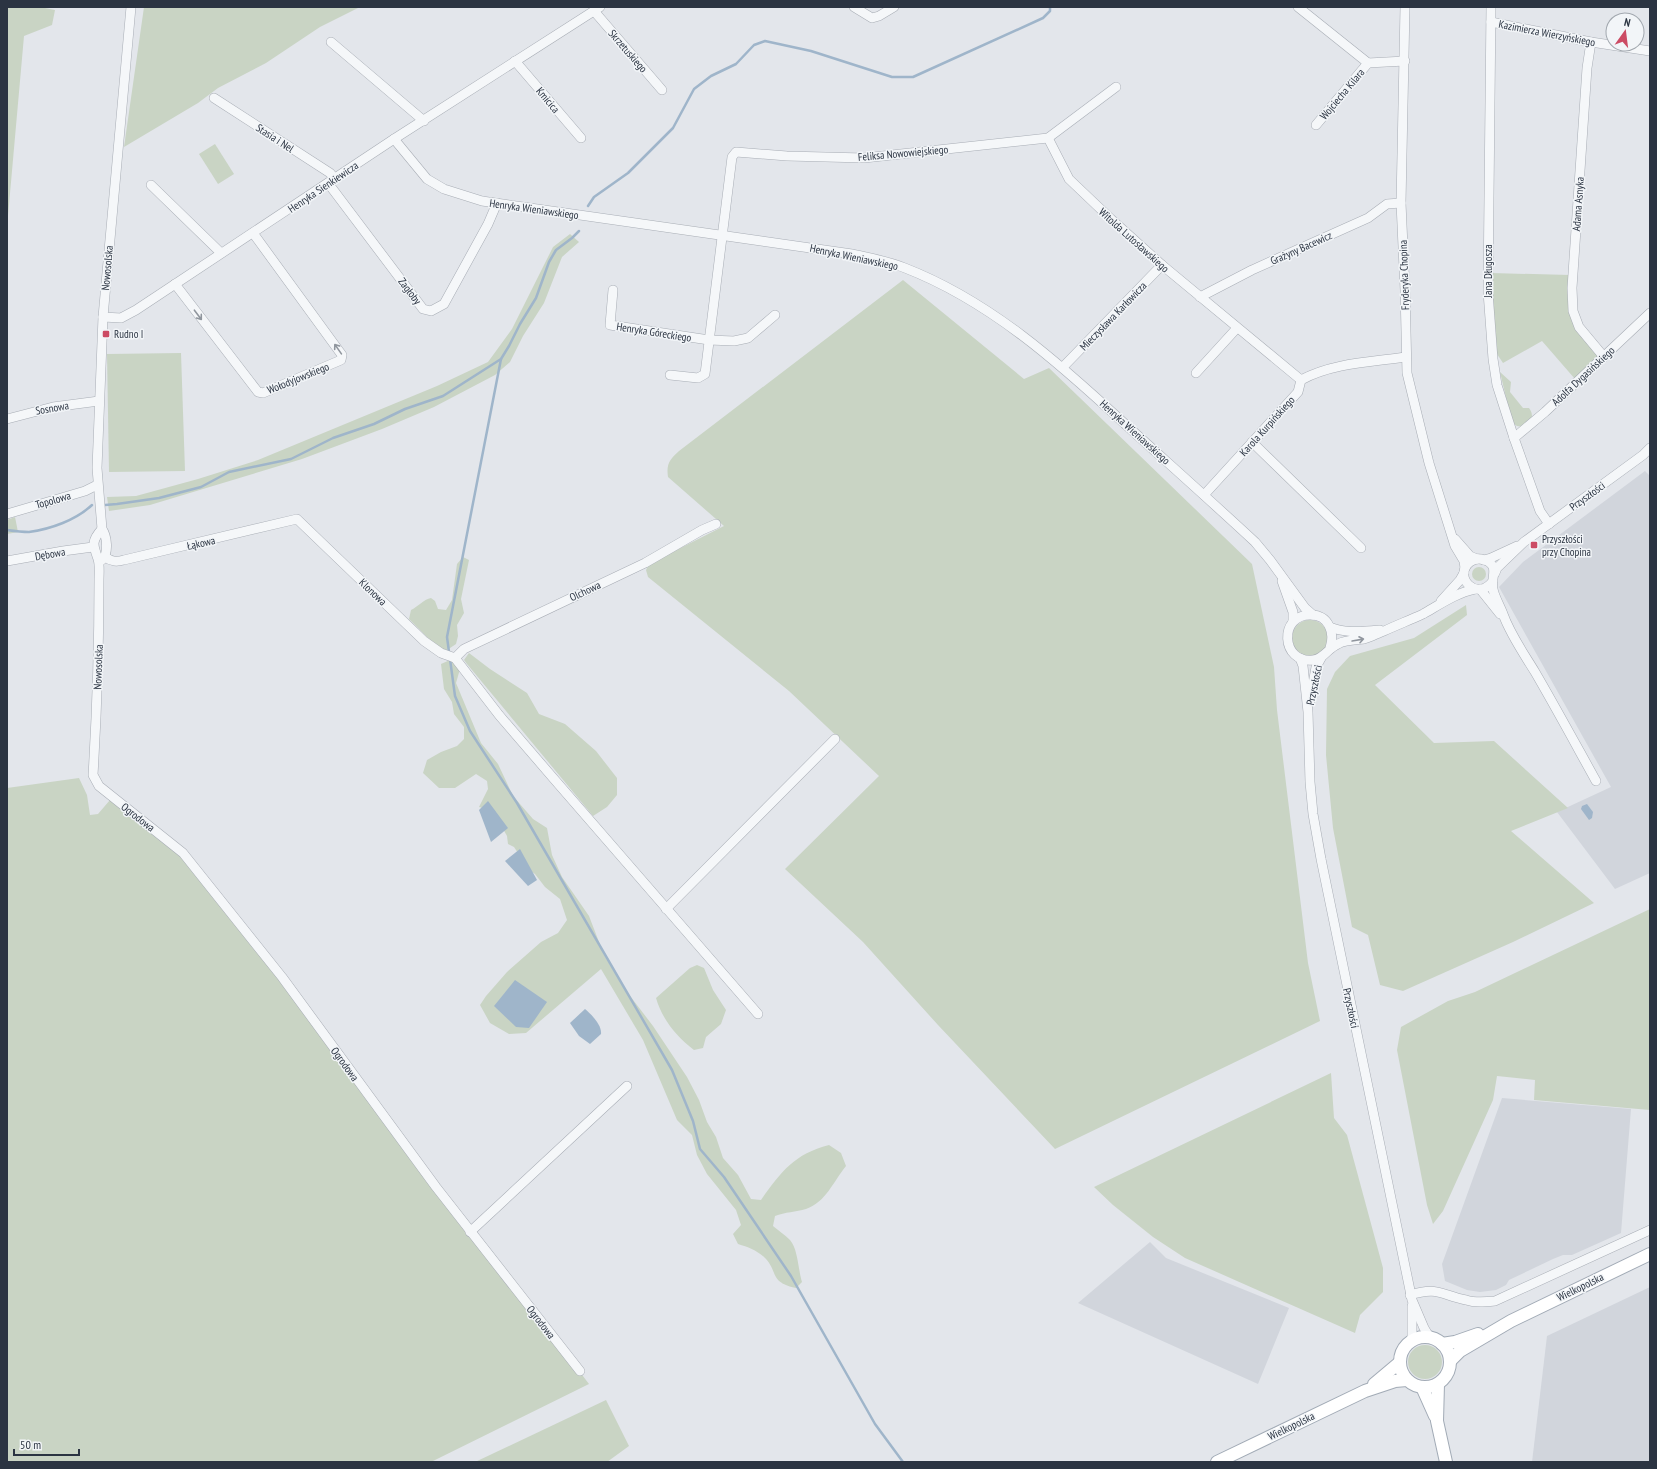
<svg xmlns="http://www.w3.org/2000/svg" width="1657" height="1469" viewBox="0 0 1657 1469" font-family="'PT Sans Narrow',sans-serif">
	<style>
		.built { fill: #d1d5dc }
		.green { fill: #c9d4c4 }
		.water { fill: #9fb5ca }
		.lines { fill: none; stroke-linecap: round; stroke-linejoin: round }
		.stream { stroke: #9fb5ca; stroke-width: 2.5 }
		.minor-casing { stroke: #a8adb5; stroke-width: 10 }
		.major-casing { stroke: #a2abb6; stroke-width: 14 }
		.minor { stroke: #f5f7f9; stroke-width: 9 }
		.major { stroke: #fff; stroke-width: 12 }
		.oneway { stroke: #90969e }
		.poi-dot { fill: #cc4b64; stroke: #f2f5f8; stroke-width: 1.5 }
		.labels { text-anchor: middle; dominant-baseline: central; stroke-width: 3; stroke-linejoin: round; paint-order: stroke }
		.street-label { font-size: 11px; fill: #2b3442; stroke: #f2f5f8 }
		.poi-label { font-size: 11px; fill: #2b3442; stroke: #f2f5f8; text-anchor: start }
	</style>
	<rect width="100%" height="100%" fill="#e3e6eb"/>
	<!-- built -->
	<g class="built">
		<path d="M1645,471L1650,476V873L1615,889L1557,812L1611,787L1499,587L1523,562Z"/>
		<path d="M1502,1098L1631,1109L1621,1233L1572,1255H1563L1553,1259L1509,1280L1506,1285L1496,1290L1480,1292L1467,1290L1445,1281L1442,1264Z"/>
		<path d="M1150,1242L1166,1258L1289,1308L1258,1384L1078,1303Z"/>
		<path d="M1650,1287V1462H1532L1547,1336Z"/>
	</g>
	<!-- green -->
	<g class="green">
		<path d="M7,7H40L55,10L52,25L24,36L7,227Z"/>
		<path d="M144,7H360L320,27L266,63L218,88L198,103L124,147Z"/>
		<path d="M215,144L234,174L218,184L199,154Z"/>
		<path d="M570,234L579,242L562,257L544,303L523,336L510,362L495,375L434,407L382,429L302,459L150,505L109,511L107,497L136,496L198,479L258,460L437,386L488,362L512,329L553,247Z"/>
		<path d="M1491,273L1570,275V310L1602,352L1575,379L1542,341L1503,363L1495,351Z"/>
		<path d="M903,280L1024,379L1049,368L1252,564L1274,667L1277,710L1308,963L1320,1021L1055,1149L938,1025L863,942L785,869L879,776L789,691L648,577L646,570L649,564L724,526L668,477C666,464 670,459 679,451Z"/>
		<path d="M181,353L185,471L109,472L107,354Z"/>
		<path d="M1500,372L1511,382L1510,392L1523,408H1529C1535,416 1531,422 1524,427L1517,426L1512,423Z"/>
		<path d="M15,517L18,532L7,534V520Z"/>
		<path d="M463,557L469,560L461,599L464,613L457,625L458,636L456,644L447,650L437,647L409,619L411,610C419,606 424,599 431,598L435,601L438,609L446,610L452,600L457,564Z"/>
		<circle cx="1479" cy="574" r="7"/>
		<path d="M1466,605L1467,615L1375,685L1434,743L1494,741L1568,808L1511,831L1594,903L1513,942L1403,991L1380,985L1368,935L1352,927L1333,828L1326,755L1327,689L1335,672L1350,656L1414,638Z"/>
		<circle cx="1310" cy="638" r="18"/>
		<path d="M469,653L490,669L527,693L539,714L565,724L596,751L617,778V795L607,807L593,816L467,664L464,660Z"/>
		<path d="M450,660L460,669L456,683L481,743L498,764L513,796L533,819L547,828L552,855L562,877L589,916L604,955L624,988L653,1026L687,1077L699,1100L707,1122L716,1137L723,1158L738,1175L751,1199L761,1200C781,1172 794,1154 829,1145L841,1153L846,1166C833,1182 826,1202 806,1209C796,1212 785,1212 775,1216L773,1226C778,1230 785,1235 790,1240C798,1249 798,1269 802,1282L796,1288C768,1282 779,1271 764,1257C756,1250 748,1247 738,1244L733,1234L741,1225L736,1210L707,1174L697,1155L692,1135L677,1120L643,1040L601,969L526,1033L509,1034L490,1023L480,1005L486,996L507,972L541,942L558,933L567,920L560,899L545,887L535,874L525,867L522,859L514,847L508,844L507,836L493,811L479,807L488,789L487,781L476,774L455,788H439L423,773L427,760L441,752L457,746L464,739V727L454,714L452,702L444,689L441,664Z"/>
		<path d="M79,778L87,795L90,815L98,814L110,800L180,854L280,978L589,1384L431,1462H7V788Z"/>
		<path d="M1650,909V1110L1534,1100L1535,1080L1497,1076L1493,1100L1443,1211L1433,1224L1427,1205L1397,1050L1401,1027L1448,1001L1475,992Z"/>
		<path d="M697,965L704,968L713,990L726,1010L721,1024L706,1037L703,1048L694,1050C676,1036 662,1019 656,998L690,968Z"/>
		<path d="M1331,1073L1334,1118L1347,1135L1383,1268V1292L1360,1315L1355,1333L1185,1258L1153,1237L1113,1205L1094,1187Z"/>
		<circle cx="1425" cy="1362" r="17"/>
		<path d="M606,1400L629,1446L607,1462H475Z"/>
	</g>
	<!-- water -->
	<g class="water">
		<path d="M488,801L508,828L491,842L479,810Z"/>
		<path d="M1587,804L1593,812L1592,818L1589,820L1581,809L1582,806Z"/>
		<path d="M520,849L537,880L528,886L505,861Z"/>
		<path d="M515,980L547,1002L529,1028L516,1027L494,1006Z"/>
		<path d="M585,1009C591,1014 602,1025 601,1034L590,1044L579,1036L570,1023Z"/>
	</g>
	<g class="lines">
		<!-- stream -->
		<g class="stream">
			<path d="M588,206L594,197L628,173L673,128L694,89L711,76L736,64L754,45L765,41L811,51L892,77H913L1043,18L1050,11V7"/>
			<path d="M105,505L117,504L159,498L201,487L229,472L291,459L333,438L374,424L405,409L443,396L501,359L509,346L520,324L536,298L549,262L556,250L572,238L579,231"/>
			<path d="M7,530C14,531 22,532 29,532C51,529 76,520 92,505"/>
			<path d="M449,652L447,637L501,359"/>
			<path d="M450,659L455,696L470,731L517,803L672,1070L693,1121L700,1149L724,1177L791,1276L875,1424L903,1462"/>
		</g>
		<defs>
			<g id="minor">
				<path d="M854,7L872,18L879,16L894,7"/>
				<path d="M1298,7L1368,63L1316,125"/>
				<path d="M1405,7L1401,203L1405,290L1407,373L1429,463L1455,546L1464,561L1465,568"/>
				<path d="M1491,7L1488,292L1493,359L1497,385L1514,438L1540,511L1549,524"/>
				<path d="M594,11L662,90"/>
				<path d="M1491,22L1591,42L1650,51"/>
				<path d="M331,42L424,121"/>
				<path d="M1591,42L1587,68L1572,288L1573,311L1579,327L1604,357"/>
				<path d="M515,61L581,138"/>
				<path d="M1368,63L1405,61"/>
				<path d="M214,98L330,173L335,179"/>
				<path d="M1048,138L1069,179L1111,219L1162,265L1301,380"/>
				<path d="M394,139L427,179L444,189L482,201L852,254C870,258 888,261 905,268C990,301 1059,363 1125,424C1168,463 1212,502 1255,542L1270,560L1305,608L1313,615"/>
				<path d="M328,183L423,309L431,311L444,304L488,224L497,203"/>
				<path d="M151,185L221,253"/>
				<path d="M175,284L258,392L263,393L341,360L342,355L339,351L253,233"/>
				<path d="M613,290L610,325L709,340L734,341L748,338L775,315"/>
				<path d="M1200,297L1252,270L1368,218L1387,204L1401,203"/>
				<path d="M103,317L121,318L136,310L394,139L600,7"/>
				<path d="M1063,367L1162,265"/>
				<path d="M1196,373L1237,328"/>
				<path d="M670,375L698,378L705,374L732,157L736,152L787,156L864,158L1048,138L1116,87"/>
				<path d="M7,419L53,407L99,401"/>
				<path d="M1514,438L1545,412L1650,313"/>
				<path d="M1252,442L1361,548"/>
				<path d="M1204,495L1298,392L1301,380C1332,363 1371,362 1406,357"/>
				<path d="M7,514L85,491L97,485"/>
				<path d="M102,529C91,541 93,545 98,559C100,565 99,574 99,580C99,645 97,710 93,775L99,786L183,853L282,977L436,1187L580,1371"/>
				<path d="M1455,539L1470,556L1477,559"/>
				<path d="M105,557C112,562 117,562 124,560L297,519L424,641L441,653L455,658"/>
				<path d="M99,560H102C109,553 107,536 102,529L97,468L103,317L131,7"/>
				<path d="M1484,560L1491,558L1517,546"/>
				<path d="M7,561L63,551L93,547"/>
				<path d="M1495,573L1497,568L1524,542L1643,455L1650,448"/>
				<path d="M1282,581L1293,612V621"/>
				<path d="M1493,581C1477,603 1452,576 1470,562C1474,559 1479,558 1484,560C1501,565 1490,579 1493,589C1494,596 1500,606 1503,614C1510,634 1524,654 1535,672C1556,708 1576,745 1596,781"/>
				<path d="M1480,589L1500,614"/>
				<path d="M1441,601L1460,580L1464,573"/>
				<path d="M1330,627C1346,634 1363,631 1380,630"/>
				<path d="M1330,648C1335,633 1329,615 1311,615C1278,614 1281,664 1313,660C1324,659 1328,648 1338,644C1345,640 1356,640 1364,639C1371,637 1378,633 1384,631C1397,625 1410,620 1423,614C1439,605 1456,593 1475,589"/>
				<path d="M455,658L499,715L554,779L758,1014"/>
				<path d="M455,658L464,649L645,563L702,530L716,524"/>
				<path d="M1300,658L1303,666L1308,712L1310,782L1313,814L1321,859L1412,1300L1424,1328L1430,1338"/>
				<path d="M1310,701L1316,667L1321,658"/>
				<path d="M666,909L835,739"/>
				<path d="M470,1232L627,1086"/>
				<path d="M1410,1295C1438,1286 1441,1295 1466,1300C1475,1303 1485,1302 1495,1301L1650,1230"/>
				<path d="M1412,1306V1340"/>
			</g>
			<g id="major">
				<circle cx="1425" cy="1362" r="25"/>
				<path d="M1442,1344L1455,1342L1478,1334"/>
				<path d="M1450,1361L1460,1351L1511,1321L1650,1254"/>
				<path d="M1374,1384L1399,1363"/>
				<path d="M1438,1384L1437,1421L1446,1462"/>
				<path d="M1422,1387L1435,1416"/>
				<path d="M1217,1462L1365,1391L1395,1381L1407,1380"/>
			</g>
		</defs>
		<!-- minor casing -->
		<use href="#minor" class="minor-casing"/>
		<!-- major casing -->
		<use href="#major" class="major-casing"/>
		<!-- minor -->
		<use href="#minor" class="minor"/>
		<!-- major -->
		<use href="#major" class="major"/>
	</g>
	<!-- one-way arrows -->
	<defs><path id="oneway-shaft" d="M-6 0H5M1.5-3L5.5 0L1.5 3" fill="none" stroke-width="1.6" stroke-linecap="round" stroke-linejoin="round"/></defs>
	<g class="oneway">
		<use href="#oneway-shaft" transform="translate(198 315) rotate(53)"/>
		<use href="#oneway-shaft" transform="translate(338 349) rotate(-125)"/>
		<use href="#oneway-shaft" transform="translate(1358 640) rotate(-10)"/>
	</g>
	<!-- markers -->
	<g class="poi-dot">
		<rect x="102" y="330" width="8" height="8" rx="2"/>
		<rect x="1530" y="541" width="8" height="8" rx="2"/>
	</g>
	<g class="labels">
		<!-- street labels -->
		<g class="street-label">
			<text transform="translate(1547 33) rotate(11)">Kazimierza Wierzyńskiego</text>
			<text transform="translate(628 51) rotate(49)">Skrzetuskiego</text>
			<text transform="translate(1342 94) rotate(-50)">Wojciecha Kilara</text>
			<text transform="translate(548 100) rotate(50)">Kmicica</text>
			<text transform="translate(275 138) rotate(33)">Stasia i Nel</text>
			<text transform="translate(903 153) rotate(-5)">Feliksa Nowowiejskiego</text>
			<text transform="translate(323 187) rotate(-34)">Henryka Sienkiewicza</text>
			<text transform="translate(1578 204) rotate(-86)">Adama Asnyka</text>
			<text transform="translate(534 209) rotate(8)">Henryka Wieniawskiego</text>
			<text transform="translate(1134 240) rotate(42)">Witolda Lutosławskiego</text>
			<text transform="translate(1301 248) rotate(-24)">Grażyny Bacewicz</text>
			<text transform="translate(854 257) rotate(12)">Henryka Wieniawskiego</text>
			<text transform="translate(107 268) rotate(-85)">Nowosolska</text>
			<text transform="translate(1488 271) rotate(-90)">Jana Długosza</text>
			<text transform="translate(1404 275) rotate(-92)">Fryderyka Chopina</text>
			<text transform="translate(410 291) rotate(53)">Zagłoby</text>
			<text transform="translate(1113 316) rotate(-46)">Mieczysława Karłowicza</text>
			<text transform="translate(654 332) rotate(9)">Henryka Góreckiego</text>
			<text transform="translate(1583 376) rotate(-43)">Adolfa Dygasińskiego</text>
			<text transform="translate(298 378) rotate(-22)">Wołodyjowskiego</text>
			<text transform="translate(52 408) rotate(-10)">Sosnowa</text>
			<text transform="translate(1267 426) rotate(-48)">Karola Kurpińskiego</text>
			<text transform="translate(1135 432) rotate(42)">Henryka Wieniawskiego</text>
			<text transform="translate(1587 496) rotate(-36)">Przyszłości</text>
			<text transform="translate(53 500) rotate(-16)">Topolowa</text>
			<text transform="translate(201 543) rotate(-13)">Łąkowa</text>
			<text transform="translate(50 554) rotate(-10)">Dębowa</text>
			<text transform="translate(585 591) rotate(-25)">Olchowa</text>
			<text transform="translate(373 592) rotate(44)">Klonowa</text>
			<text transform="translate(98 667) rotate(-88)">Nowosolska</text>
			<text transform="translate(1314 685) rotate(-78)">Przyszłości</text>
			<text transform="translate(138 817) rotate(38)">Ogrodowa</text>
			<text transform="translate(1351 1008) rotate(78)">Przyszłości</text>
			<text transform="translate(345 1064) rotate(54)">Ogrodowa</text>
			<text transform="translate(1580 1287) rotate(-26)">Wielkopolska</text>
			<text transform="translate(541 1322) rotate(52)">Ogrodowa</text>
			<text transform="translate(1291 1426) rotate(-26)">Wielkopolska</text>
		</g>
		<!-- poi labels -->
		<g class="poi-label">
			<text x="114" y="334">Rudno I</text>
			<text x="1542" y="539">Przyszłości<tspan x="1542" dy="13">przy Chopina</tspan></text>
		</g>
	</g>
	<!-- border -->
	<rect width="1657" height="1469" fill="none" stroke="#2b3442" stroke-width="16"/>
	<!-- north arrow -->
	<g transform="translate(1625 32) rotate(14)"><circle r="19" fill="#f2f5f8" stroke="#a2a8af"/>
	<path d="M0-3L7 15L0 10L-7 15Z" fill="#cc4b64"/>
	<text y="-6" font-size="11" font-weight="bold" text-anchor="middle" fill="#2b3442">N</text>
	</g>
	<!-- scale -->
	<path d="M14 1449v6h65v-6" fill="none" stroke="#2b3442" stroke-width="2"/>
	<text x="20" y="1449" font-size="12" fill="#2b3442" stroke="#f2f5f8" stroke-width="3" paint-order="stroke">50 m</text>
</svg>
